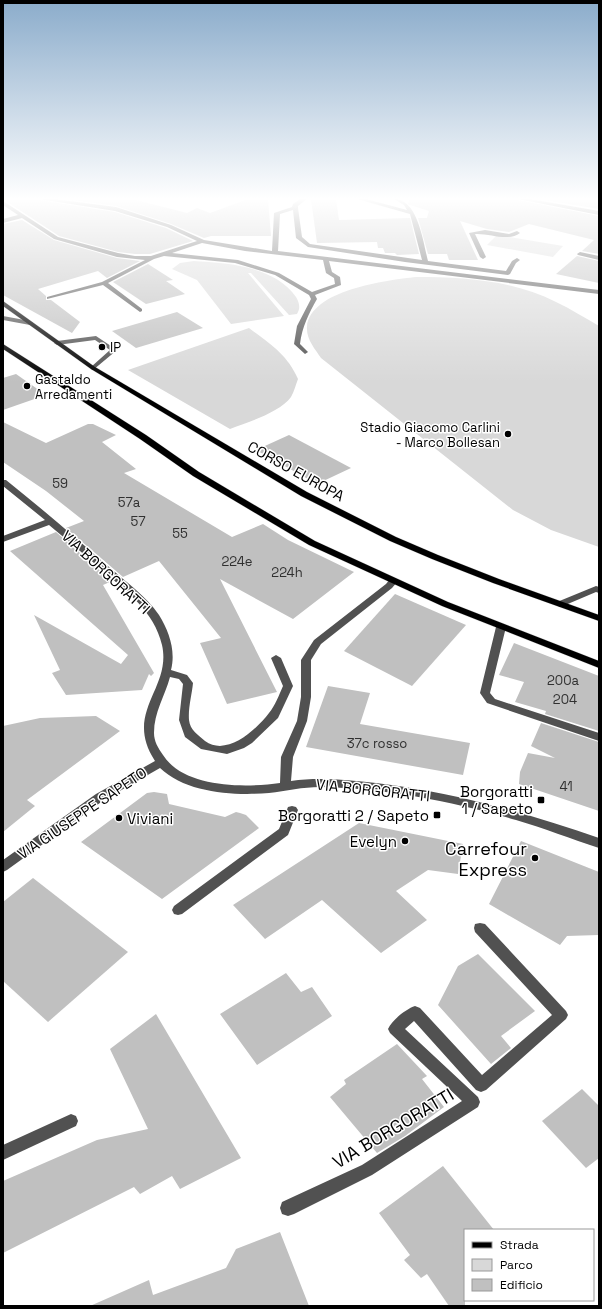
<svg xmlns="http://www.w3.org/2000/svg" width="602" height="1309" viewBox="0 0 602 1309" font-family="'Space Grotesk',sans-serif">
	<style>
		.green { fill: #d8d8d8 }
		.building { fill: #c0c0c0 }
		.lines { fill: none; stroke-linecap: round; stroke-linejoin: round }
		.major-casing { stroke: #dbdbdb; stroke-width: 1 }
		.minor { fill: #515151; fill-rule: evenodd }
		.major { fill: #000; fill-rule: evenodd }
		.poi-dot { fill: #000; stroke: #fff; stroke-width: 1.5 }
		.labels { text-anchor: middle; dominant-baseline: central; stroke-width: 3; stroke-linejoin: round; paint-order: stroke }
		.far-poi-label { font-size: 13px; fill: #000; stroke: #fff; text-anchor: start }
		.number-label { font-size: 13px; fill: #303030 }
		.street-label { font-size: 15px; fill: #000; stroke: #fff }
		.poi-label { font-size: 15px; fill: #000; stroke: #fff; text-anchor: end }
		.near-poi-label { font-size: 18px; fill: #000; stroke: #fff; text-anchor: end }
		.near-street-label { font-size: 18px; fill: #000; stroke: #fff }
	</style>
	<rect width="100%" height="100%" fill="#fff"/>
	<!-- green -->
	<g class="green">
		<path d="M497,235L563,246L553,257L487,245Z"/>
		<path d="M194,261C227,263 275,266 296,297C299,302 301,308 297,314L289,315L251,273H248L284,316L231,324L197,280L172,269L180,263Z"/>
		<path d="M416,277C463,277 513,280 556,302C571,309 585,318 599,326V547L551,530L513,510L321,358C315,349 306,339 307,327C310,290 387,280 416,277Z"/>
		<path d="M249,328C270,344 287,354 298,379C296,384 294,392 291,397C279,413 248,422 230,429L128,370Z"/>
	</g>
	<!-- building -->
	<g class="building">
		<path d="M3,199H38L39,200L115,212L166,228L193,241L150,254H135L118,252L59,236Z"/>
		<path d="M65,199H132L187,213L197,208L210,213L248,199H268L271,236H211L204,238L171,224L116,206Z"/>
		<path d="M311,199H336L339,220L410,218L419,254L397,255L395,253H385L383,248H378L377,242L317,243Z"/>
		<path d="M409,199H517L518,200L599,216V254L582,251L594,240L529,224L509,232L487,229L460,221L478,260H449L447,254H428L418,218H427L429,211L410,205L408,204Z"/>
		<path d="M539,199H599V209Z"/>
		<path d="M22,220L54,240L117,258L140,261L107,278L98,271L38,289L46,296V300H51L80,322L72,333L3,295V224Z"/>
		<path d="M577,256L599,261V283L556,274Z"/>
		<path d="M148,264L173,280L166,281L185,294L146,304L113,282Z"/>
		<path d="M177,312L203,328L136,348L112,331Z"/>
		<path d="M16,374L46,395L3,410V378Z"/>
		<path d="M3,422L46,443L88,424H93L116,435L102,442L136,469L124,473L232,537L263,524L288,540L354,572L293,619L220,579L277,692L227,704L200,643L221,638L159,561L123,577L66,528L84,521L46,491L3,462Z"/>
		<path d="M289,435L351,468L317,484L256,450Z"/>
		<path d="M56,532L112,581L103,585L154,673L151,676L149,674L142,690L66,695L52,673L60,670L34,615L121,664L128,655L10,551Z"/>
		<path d="M395,594L466,625L412,686L344,651Z"/>
		<path d="M514,643L599,676V731L545,714L546,711L515,702L524,682L499,675Z"/>
		<path d="M328,686L370,693L360,724L470,743L463,775L306,747Z"/>
		<path d="M96,716L120,731L27,800L35,806L3,832V726L40,718Z"/>
		<path d="M541,723L599,742V811L519,784L520,772L528,753L555,758L531,746Z"/>
		<path d="M154,792L167,794L169,804L225,817L236,812L240,813L246,815L259,828L162,899L81,842L147,793Z"/>
		<path d="M359,823L463,844L458,874L428,870L396,891L427,920L381,953L322,900L265,939L233,905Z"/>
		<path d="M521,841L599,872V935L567,936L560,945L489,904Z"/>
		<path d="M33,878L128,952L48,1022L3,981V902Z"/>
		<path d="M478,954L535,1011L501,1036L511,1048L491,1064L438,1005L458,966Z"/>
		<path d="M286,973L301,992L312,987L332,1016L257,1065L220,1014Z"/>
		<path d="M156,1014L241,1158L180,1189L172,1176L140,1194L134,1187L3,1253V1181L97,1140L148,1129L110,1049Z"/>
		<path d="M397,1044L427,1076L422,1079L444,1107L405,1136L377,1153L330,1097L346,1084L344,1080Z"/>
		<path d="M582,1089L599,1106V1158L586,1168L542,1121Z"/>
		<path d="M443,1166L494,1230H465V1306H449L427,1274L421,1278L404,1260L410,1255L379,1213Z"/>
		<path d="M280,1232L309,1306H90L149,1280L153,1295L226,1268L236,1249Z"/>
	</g>
	<g class="lines">
		<defs>
			<g id="major">
				<path d="M3,301L95,367L307,492L396,537L438,555L499,579L599,615V621L493,583L432,559L390,541L301,496L91,369L3,306Z"/>
				<path d="M3,344L146,435L199,472L315,541L448,602L599,661V668L442,606L309,545L193,476L140,439L3,349Z"/>
			</g>
		</defs>
		<!-- major casing -->
		<use href="#major" class="major-casing"/>
		<!-- minor -->
		<g class="minor">
			<path d="M39,199H54L116,207L171,225L204,240L272,251L274,213L292,207L293,204L300,199H307L298,206V208L302,237L310,244L422,260L410,214L357,199H366L407,210L404,205L394,199C418,199 423,242 428,261L506,271L512,261L517,258L520,260L516,263L510,274L508,275L405,262L308,247L296,238L293,210L280,214L278,251L599,290V294L329,261L332,272L340,277L341,285L315,295L317,299C309,313 302,327 300,344L308,352L305,354L294,344L297,326L311,299L309,295L275,275L235,263L164,256L154,259L108,283L142,309V311L140,312L103,285L47,299V297L102,282L145,260L117,257L54,239L22,218L3,223V219L18,215L3,205V201L58,237L118,253L135,256H151L197,241L167,227L115,211ZM202,243L245,251L323,260L326,273L334,278L335,284L312,292L279,273L238,260L172,253Z"/>
			<path d="M518,199H530L599,211V215Z"/>
			<path d="M485,230L509,234L517,231L520,233C508,242 490,233 475,234L486,257L483,259L480,257L469,233Z"/>
			<path d="M580,252L599,256V260L578,255L577,254Z"/>
			<path d="M3,316L30,321L33,323L30,325L3,320Z"/>
			<path d="M96,336L117,350L93,370L91,369V367L110,350L95,340L57,345L54,343L57,341Z"/>
			<path d="M3,480H6C41,508 75,537 109,567C126,582 146,596 159,615C169,631 176,651 171,670L187,675L193,683C192,694 188,708 189,720C190,730 198,735 205,741C227,757 256,730 269,713C275,706 279,695 283,686L271,658L276,655L281,658L293,686L278,718L252,743L244,748L227,754L201,749L185,737L179,720L183,684L179,679L170,677C165,696 154,712 154,733C154,741 158,748 163,755C184,788 244,788 280,783L281,757L297,721L301,697V660L314,640L386,584L390,579L393,578L398,581L392,588L321,644L311,660V697L307,721L293,757L291,781C319,777 347,780 376,783C453,792 526,813 599,838V848C571,839 544,828 516,820C454,802 385,788 320,787C303,787 286,791 269,793C234,796 186,793 160,768L104,800L7,870L3,872V860L96,794L155,761C123,712 172,689 162,645C154,611 127,592 102,570C85,555 67,540 49,525L3,542V536L45,520L3,486Z"/>
			<path d="M596,586L599,587V593L596,592L563,606L560,607L555,604L557,602Z"/>
			<path d="M501,624L506,627L490,693L495,699L599,733V741L487,703L480,693L496,627Z"/>
			<path d="M292,806L296,807L298,810L288,835L182,914L178,915L174,914L172,910L174,906L279,829L288,807Z"/>
			<path d="M480,923L485,924L566,1011L568,1015L566,1019L486,1090L481,1092L476,1090L414,1021L405,1029L478,1097L480,1102L478,1107L372,1175L294,1214L288,1216L282,1214L280,1208L282,1202L362,1165L462,1101L390,1033L388,1029C392,1020 406,1009 415,1006L420,1008L482,1075L552,1015L475,932L474,928L475,924Z"/>
			<path d="M71,1114L76,1116L78,1121L76,1126L3,1160V1145Z"/>
		</g>
		<!-- major -->
		<use href="#major" class="major"/>
	</g>
	<!-- sky -->
	<linearGradient id="sky" x2="0" y2="1"><stop stop-color="#8baccb"/><stop offset="0.52" stop-color="#fff"/><stop offset="1" stop-color="#fff" stop-opacity="0"/></linearGradient>
	<rect width="602" height="382" fill="url(#sky)"/>
	<!-- markers -->
	<g class="poi-dot">
		<circle cx="102" cy="347" r="4"/>
		<circle cx="27" cy="386" r="4"/>
		<circle cx="508" cy="434" r="4"/>
		<rect x="537" y="796" width="8" height="8" rx="2"/>
		<rect x="433" y="811" width="8" height="8" rx="2"/>
		<circle cx="119" cy="818" r="4"/>
		<circle cx="405" cy="841" r="4"/>
		<circle cx="535" cy="858" r="4"/>
	</g>
	<g class="labels">
		<!-- far-poi labels -->
		<g class="far-poi-label">
			<text x="110" y="347">IP</text>
			<text x="35" y="379">Gastaldo<tspan x="35" dy="15">Arredamenti</tspan></text>
			<text x="500" y="427" text-anchor="end">Stadio Giacomo Carlini<tspan x="500" dy="15">- Marco Bollesan</tspan></text>
		</g>
		<!-- number labels -->
		<g class="number-label">
			<text x="60" y="483">59</text>
			<text x="129" y="502">57a</text>
			<text x="138" y="521">57</text>
			<text x="180" y="533">55</text>
			<text x="237" y="561">224e</text>
			<text x="287" y="572">224h</text>
			<text x="563" y="680">200a</text>
			<text x="565" y="699">204</text>
			<text x="377" y="743">37c rosso</text>
			<text x="566" y="786">41</text>
		</g>
		<!-- street labels -->
		<g class="street-label">
			<text transform="translate(296 471) rotate(29)">CORSO EUROPA</text>
			<text transform="translate(106 572) rotate(43)">VIA BORGORATTI</text>
			<text transform="translate(373 790) rotate(6)">VIA BORGORATTI</text>
			<text transform="translate(82 813) rotate(-34)">VIA GIUSEPPE SAPETO</text>
		</g>
		<!-- poi labels -->
		<g class="poi-label">
			<text x="533" y="791">Borgoratti<tspan x="533" dy="17">1 / Sapeto</tspan></text>
			<text x="429" y="815">Borgoratti 2 / Sapeto</text>
			<text x="127" y="818" text-anchor="start">Viviani</text>
			<text x="397" y="841">Evelyn</text>
		</g>
		<!-- near-poi labels -->
		<g class="near-poi-label">
			<text x="527" y="848">Carrefour<tspan x="527" dy="21">Express</tspan></text>
		</g>
		<!-- near-street labels -->
		<g class="near-street-label">
			<text transform="translate(393 1128) rotate(-31)">VIA BORGORATTI</text>
		</g>
	</g>
	<!-- border -->
	<rect width="602" height="1309" fill="none" stroke="#000000" stroke-width="8"/>
	<!-- legend -->
	<rect x="464" y="1229" width="130" height="72" fill="#ffffff" stroke="#999999"/>
	<rect x="472" y="1242" width="20" height="6" fill="#000000" stroke="#999999"/>
	<text x="500" y="1249" font-size="12" fill="#000000">Strada</text>
	<rect x="472" y="1259" width="20" height="12" fill="#d8d8d8" stroke="#999999"/>
	<text x="500" y="1269" font-size="12" fill="#000000">Parco</text>
	<rect x="472" y="1279" width="20" height="12" fill="#c0c0c0" stroke="#999999"/>
	<text x="500" y="1289" font-size="12" fill="#000000">Edificio</text>
</svg>
